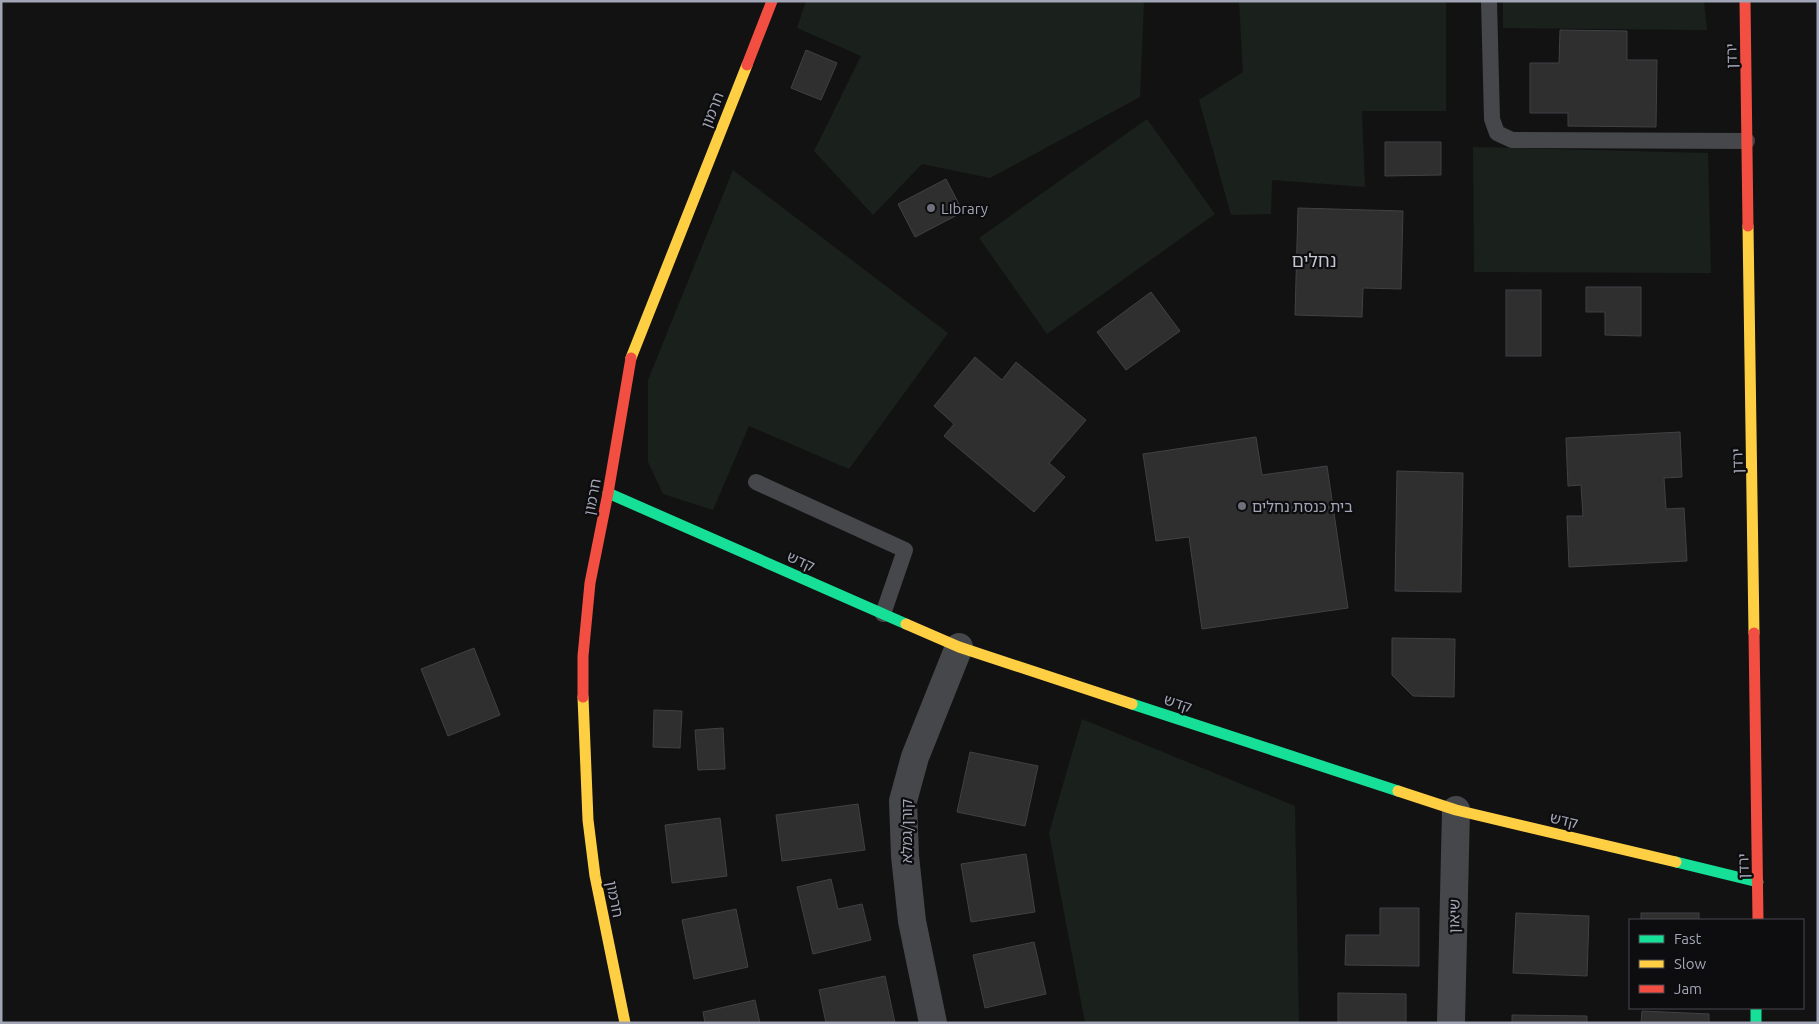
<svg xmlns="http://www.w3.org/2000/svg" width="1819" height="1024" viewBox="0 0 1819 1024" font-family="Ubuntu,'Noto Sans Hebrew',sans-serif">
	<style>
		.green { fill: #1a211c }
		.building { fill: #2f2f30; stroke: #414146 }
		.lines { fill: none; stroke-linecap: round; stroke-linejoin: round }
		.lane { stroke: #46474b; stroke-width: 16 }
		.street { stroke: #46474b; stroke-width: 28 }
		.fast { stroke: #16e098; stroke-width: 11 }
		.slow { stroke: #ffcf43; stroke-width: 11 }
		.jam { stroke: #f24e42; stroke-width: 11 }
		.poi-dot { fill: #6f727c; stroke: #0d0c0e; stroke-width: 2 }
		.labels { text-anchor: middle; dominant-baseline: central; stroke-width: 4.5; stroke-linejoin: round; paint-order: stroke }
		.street-label { font-size: 15px; fill: #a1a5b5; stroke: #0d0c0e }
		.poi-label { font-size: 15px; fill: #a1a5b5; stroke: #0d0c0e; text-anchor: start }
		.quarter-label { font-size: 18px; fill: #c3c5d1; stroke: #0d0c0e }
	</style>
	<rect width="100%" height="100%" fill="#121212"/>
	<!-- green -->
	<g class="green">
		<path d="M806,1H1144L1140,97L990,178L922,164L873,215L814,151L861,56L797,28Z"/>
		<path d="M1239,1H1446V111H1362L1365,187L1272,180L1271,214L1231,215L1199,100L1243,72Z"/>
		<path d="M1503,1H1704L1707,30L1503,28Z"/>
		<path d="M1147,119L1215,214L1047,334L979,238Z"/>
		<path d="M1473,147L1708,153L1711,273L1474,272Z"/>
		<path d="M733,170L948,333L849,469L749,426L713,510L663,494L648,462V380Z"/>
		<path d="M1082,719L1295,806L1299,1023H1085L1049,833Z"/>
	</g>
	<!-- building -->
	<g class="building">
		<path d="M1560,30L1627,31V60H1657L1656,127L1568,126V113H1530V63H1559Z"/>
		<path d="M806,50L837,63L821,100L791,88Z"/>
		<path d="M1385,142H1441V175L1385,176Z"/>
		<path d="M946,179L963,212L915,237L898,204Z"/>
		<path d="M1298,208L1403,211L1401,289L1363,288L1362,317L1295,315Z"/>
		<path d="M1586,287H1641V336L1605,335V312H1586Z"/>
		<rect x="1506" y="290" width="35" height="66"/>
		<path d="M1151,292L1180,331L1126,370L1097,332Z"/>
		<path d="M975,357L1002,380L1016,362L1086,420L1049,463L1065,477L1034,512L944,436L954,424L934,406Z"/>
		<path d="M1680,432L1682,477L1664,478L1666,509L1684,508L1687,561L1569,567L1567,516H1583L1581,485L1568,486L1566,438Z"/>
		<path d="M1256,437L1262,475L1327,466L1348,608L1202,629L1189,537L1156,541L1143,454Z"/>
		<path d="M1397,471L1463,473L1461,592L1395,591Z"/>
		<path d="M1392,638L1455,639L1454,697L1413,696L1392,675Z"/>
		<path d="M474,648L500,715L448,736L421,669Z"/>
		<path d="M654,710L682,711L680,748L653,747Z"/>
		<path d="M723,728L725,769L698,770L695,730Z"/>
		<path d="M970,752L1038,766L1025,826L957,812Z"/>
		<path d="M858,804L865,850L782,861L776,815Z"/>
		<path d="M720,818L727,876L672,883L665,825Z"/>
		<path d="M1026,854L1035,912L971,922L961,864Z"/>
		<path d="M831,879L838,909L862,904L871,940L813,954L797,887Z"/>
		<path d="M1380,908H1419V966L1345,965L1346,935H1380Z"/>
		<path d="M736,909L748,967L694,979L682,920Z"/>
		<path d="M1516,913L1589,916L1587,976L1513,973Z"/>
		<rect x="1641" y="913" width="58" height="7"/>
		<path d="M1034,942L1046,994L985,1008L973,955Z"/>
		<path d="M885,976L895,1023H826L819,990Z"/>
		<path d="M1338,993L1406,994V1023H1338Z"/>
		<path d="M755,1000L760,1023H705L703,1012Z"/>
		<path d="M1642,1011L1709,1014V1023H1641Z"/>
		<path d="M1512,1015L1587,1016V1023H1512Z"/>
	</g>
	<g class="lines">
		<!-- lane -->
		<g class="lane">
			<path d="M1489,1L1492,119L1497,133L1512,140L1747,141"/>
			<path d="M756,482L905,550L883,614"/>
		</g>
		<!-- street -->
		<g class="street">
			<path d="M933,1023L912,921L905,856L903,801L915,757L959,647"/>
			<path d="M1451,1023L1456,810"/>
		</g>
		<!-- fast -->
		<g class="fast">
			<path d="M608,493L906,624"/>
			<path d="M1132,704L1398,791"/>
			<path d="M1676,862L1758,882"/>
			<path d="M1756,1008V1023"/>
		</g>
		<!-- slow -->
		<g class="slow">
			<path d="M1748,226L1754,633"/>
			<path d="M631,358L747,65"/>
			<path d="M906,624L959,647L1132,704"/>
			<path d="M583,697L588,820L595,876L625,1023"/>
			<path d="M1398,791L1456,810L1676,862"/>
		</g>
		<!-- jam -->
		<g class="jam">
			<path d="M1745,1L1748,226"/>
			<path d="M747,65L772,1"/>
			<path d="M1754,633L1758,920"/>
			<path d="M583,697V656L590,583L608,493L631,358"/>
		</g>
	</g>
	<!-- markers -->
	<g class="poi-dot">
		<circle cx="931" cy="208" r="5"/>
		<circle cx="1242" cy="506" r="5"/>
	</g>
	<g class="labels">
		<!-- street labels -->
		<g class="street-label">
			<text transform="translate(1731 56) rotate(-91)">ירדן</text>
			<text transform="translate(712 110) rotate(-68)">חרמון</text>
			<text transform="translate(1737 461) rotate(-91)">ירדן</text>
			<text transform="translate(592 497) rotate(-79)">חרמון</text>
			<text transform="translate(801 561) rotate(24)">קדש</text>
			<text transform="translate(1178 703) rotate(18)">קדש</text>
			<text transform="translate(1564 820) rotate(13)">קדש</text>
			<text transform="translate(906 831) rotate(-90)">קורן/גמלא</text>
			<text transform="translate(1743 866) rotate(-91)">ירדן</text>
			<text transform="translate(615 899) rotate(79)">חרמון</text>
			<text transform="translate(1454 916) rotate(-89)">שיאון</text>
		</g>
		<!-- poi labels -->
		<g class="poi-label">
			<text x="941" y="208">LIbrary</text>
			<text x="1252" y="506">בית כנסת נחלים</text>
		</g>
		<!-- quarter labels -->
		<g class="quarter-label">
			<text x="1314" y="260">נחלים</text>
		</g>
	</g>
	<!-- border -->
	<rect width="1819" height="1024" fill="none" stroke="#a1a5b5" stroke-width="5"/>
	<!-- legend -->
	<rect x="1629" y="919" width="175" height="90" fill="#0d0c0e" stroke="#484951"/>
	<rect x="1639" y="935" width="25" height="8" fill="#16e098" stroke="#484951"/>
	<text x="1674" y="944" font-size="15" fill="#a1a5b5">Fast</text>
	<rect x="1639" y="960" width="25" height="8" fill="#ffcf43" stroke="#484951"/>
	<text x="1674" y="969" font-size="15" fill="#a1a5b5">Slow</text>
	<rect x="1639" y="985" width="25" height="8" fill="#f24e42" stroke="#484951"/>
	<text x="1674" y="994" font-size="15" fill="#a1a5b5">Jam</text>
</svg>
